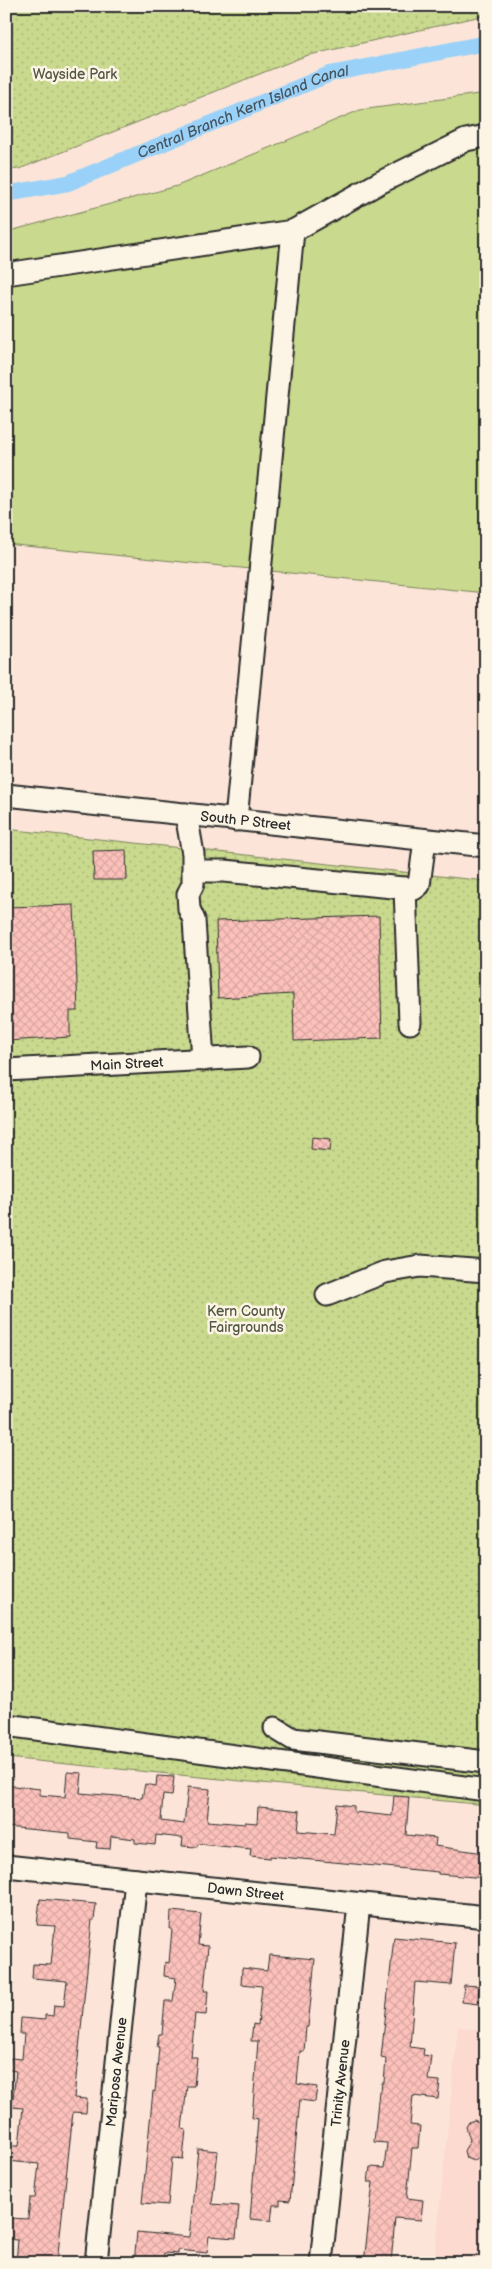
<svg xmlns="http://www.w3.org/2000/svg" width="492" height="2269" viewBox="0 0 492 2269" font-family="'Balsamiq Sans',sans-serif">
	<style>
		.built { fill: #fcdacf }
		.grass { fill: #c9d98d; stroke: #7a825c }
		.park { fill: url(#park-dots); stroke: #7a825c }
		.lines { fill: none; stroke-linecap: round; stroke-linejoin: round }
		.canal { stroke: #99d1f8; stroke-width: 16 }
		.building { fill: url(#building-cross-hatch); stroke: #2b2b2b }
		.minor-casing { stroke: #2b2b2b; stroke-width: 25 }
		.minor { stroke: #fcf5e5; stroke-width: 21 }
		.labels { text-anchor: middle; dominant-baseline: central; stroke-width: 5; stroke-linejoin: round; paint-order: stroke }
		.park-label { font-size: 14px; fill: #525644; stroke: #fcf5e5 }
		.street-label { font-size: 14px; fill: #2b2b2b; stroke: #fcf5e5 }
		.water-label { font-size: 15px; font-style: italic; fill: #46545e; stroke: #fcf5e5 }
	</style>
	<defs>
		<pattern id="park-dots" width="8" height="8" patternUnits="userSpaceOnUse" patternTransform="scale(1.25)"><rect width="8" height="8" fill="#c9d98d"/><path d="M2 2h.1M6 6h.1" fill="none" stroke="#adba7a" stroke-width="1.8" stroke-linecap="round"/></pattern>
		<pattern id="building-cross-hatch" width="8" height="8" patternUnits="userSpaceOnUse" patternTransform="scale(1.25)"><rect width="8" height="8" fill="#fdc1bb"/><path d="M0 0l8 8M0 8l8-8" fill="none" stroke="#d9a6a1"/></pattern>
	</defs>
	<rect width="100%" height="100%" fill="#fce5d8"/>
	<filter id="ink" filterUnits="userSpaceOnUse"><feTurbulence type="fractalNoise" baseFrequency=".02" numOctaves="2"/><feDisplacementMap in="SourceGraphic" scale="10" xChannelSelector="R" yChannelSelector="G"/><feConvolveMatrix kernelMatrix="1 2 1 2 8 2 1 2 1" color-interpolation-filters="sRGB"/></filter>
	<g filter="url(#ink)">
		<!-- built -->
		<path class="built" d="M458,2027L486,2030V2263H434Z"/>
		<!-- grass -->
		<path class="grass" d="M486,93V593L6,544V232L177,186L360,110Z"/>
		<!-- park -->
		<g class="park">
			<path d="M6,6H486V15L305,56L19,169L6,170Z"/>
			<path d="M6,829L486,881V1805L6,1758Z"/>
		</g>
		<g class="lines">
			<!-- canal -->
			<path class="canal" id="s1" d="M6,194L68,183L330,74L486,43"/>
		</g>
		<!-- building -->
		<g class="building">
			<path d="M126,850L127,880H94L93,851Z"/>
			<path d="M74,905L78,1011H70V1037L6,1041V907Z"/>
			<path d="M379,916L382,1038L294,1041L293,994L218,998L216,921Z"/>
			<path d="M312,1137L331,1139L330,1151L311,1149Z"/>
			<path d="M67,1772L82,1773L80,1793L142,1798L145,1784L156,1786L157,1776L174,1777L172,1796L163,1795L161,1821L184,1824L188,1787L210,1789L207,1821L245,1824V1822L257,1823L258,1807L282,1809L300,1811L298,1831L334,1834L337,1804L354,1806V1812L392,1816L394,1796L409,1797L406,1835L436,1838L435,1846L484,1853L486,1878L438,1874V1872L270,1856V1858L250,1856L251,1849L198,1844L197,1847L182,1846L183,1838L156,1835L155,1845L135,1843V1839L111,1836L110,1849L96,1848L97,1842L70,1839V1833L6,1827V1785L40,1789V1795L65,1797Z"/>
			<path d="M40,1899L96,1904L94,1920H92L74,2098L87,2099L86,2113L73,2112L57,2263H16L18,2240L7,2239L9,2218L28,2219L30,2198H35L39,2164L7,2161L9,2146H19L23,2108L12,2107L16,2071L9,2070L10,2058L22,2059L24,2034H20L21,2018L45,2020V2015L53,2016L54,2005L64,2006L67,1981L32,1978L33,1964L51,1965L55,1926L37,1925Z"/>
			<path d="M171,1911L201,1914L198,1945L208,1946L204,1991H208L206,2015L195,2014L191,2057H197L194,2086H187L182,2129L186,2130L183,2159L172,2158L168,2205L142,2203L153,2091L155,2092L159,2047H157L159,2034H162L165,2001H173L176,1978L164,1976L165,1962L169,1963L172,1929H170Z"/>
			<path d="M394,1937L455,1943L451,1985L415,1982L410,2047L424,2049L423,2055L431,2056L428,2080L440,2081L438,2099L413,2096L410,2125L420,2126L418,2148H412L407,2198L423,2200L421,2220L395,2218L391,2263H364L373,2182H368L370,2167L384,2168L387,2143L374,2142L379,2091H381L382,2083H384L386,2059L381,2058Z"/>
			<path d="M269,1955L315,1959L308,2027H306L304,2052L300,2051L297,2084L317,2087L315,2102L300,2100L290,2201L280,2200V2205H273L271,2221L250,2219L258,2119L252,2118L258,2041H251L253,2024L258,2025L262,1986L241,1984L242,1968L267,1971Z"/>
			<path d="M464,1985L479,1986L478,2004L462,2002Z"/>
			<path d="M474,2120L482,2124L484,2130L477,2141L481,2148V2156L473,2161L466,2158L464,2151L470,2140L466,2127L469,2122Z"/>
			<path d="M198,2149L218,2151L212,2204L239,2206L236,2238L209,2236L207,2253L178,2250V2254L164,2253L163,2263H134L137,2232L189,2237Z"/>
		</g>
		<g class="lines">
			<defs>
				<g id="minor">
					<path d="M293,231L379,183L466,140L486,136"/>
					<path d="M6,274L293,231L236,820"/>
					<path id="s2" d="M6,795L486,846"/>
					<path d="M186,814L193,854V884L188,894L189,909L194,920L203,1060"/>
					<path d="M193,871H224L414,889L419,885L425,840"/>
					<path d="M405,888L410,1023"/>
					<path id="s3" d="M6,1070L248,1057"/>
					<path d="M327,1295L385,1272L420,1266L486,1271"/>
					<path d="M6,1725L486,1790"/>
					<path d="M275,1728L293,1739L486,1762"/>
					<path id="s4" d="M6,1866L486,1917"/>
					<path id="s5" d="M96,2263L136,1880"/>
					<path id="s6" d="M321,2263L359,1904"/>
				</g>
			</defs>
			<!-- minor casing -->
			<use href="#minor" class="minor-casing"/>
			<!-- minor -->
			<use href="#minor" class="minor"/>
		</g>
	</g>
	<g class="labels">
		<!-- park labels -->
		<g class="park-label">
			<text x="75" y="74">Wayside Park</text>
			<text x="246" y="1311">Kern County<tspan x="246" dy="16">Fairgrounds</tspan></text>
		</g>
		<!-- street labels -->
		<g class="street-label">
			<text stroke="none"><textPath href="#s2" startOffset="241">South P Street</textPath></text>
			<text stroke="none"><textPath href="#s3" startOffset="121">Main Street</textPath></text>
			<text stroke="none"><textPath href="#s4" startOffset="241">Dawn Street</textPath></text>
			<text stroke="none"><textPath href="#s5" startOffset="192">Mariposa Avenue</textPath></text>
			<text stroke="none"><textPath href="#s6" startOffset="181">Trinity Avenue</textPath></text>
		</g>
		<!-- water labels -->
		<g class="water-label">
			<text stroke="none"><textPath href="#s1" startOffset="252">Central Branch Kern Island Canal</textPath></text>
		</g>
	</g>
	<!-- margin -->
	<rect width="492" height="2269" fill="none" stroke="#fcf5e5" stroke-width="25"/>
	<rect x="12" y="12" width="467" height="2244" fill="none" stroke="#2b2b2b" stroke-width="2" filter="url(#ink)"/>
</svg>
